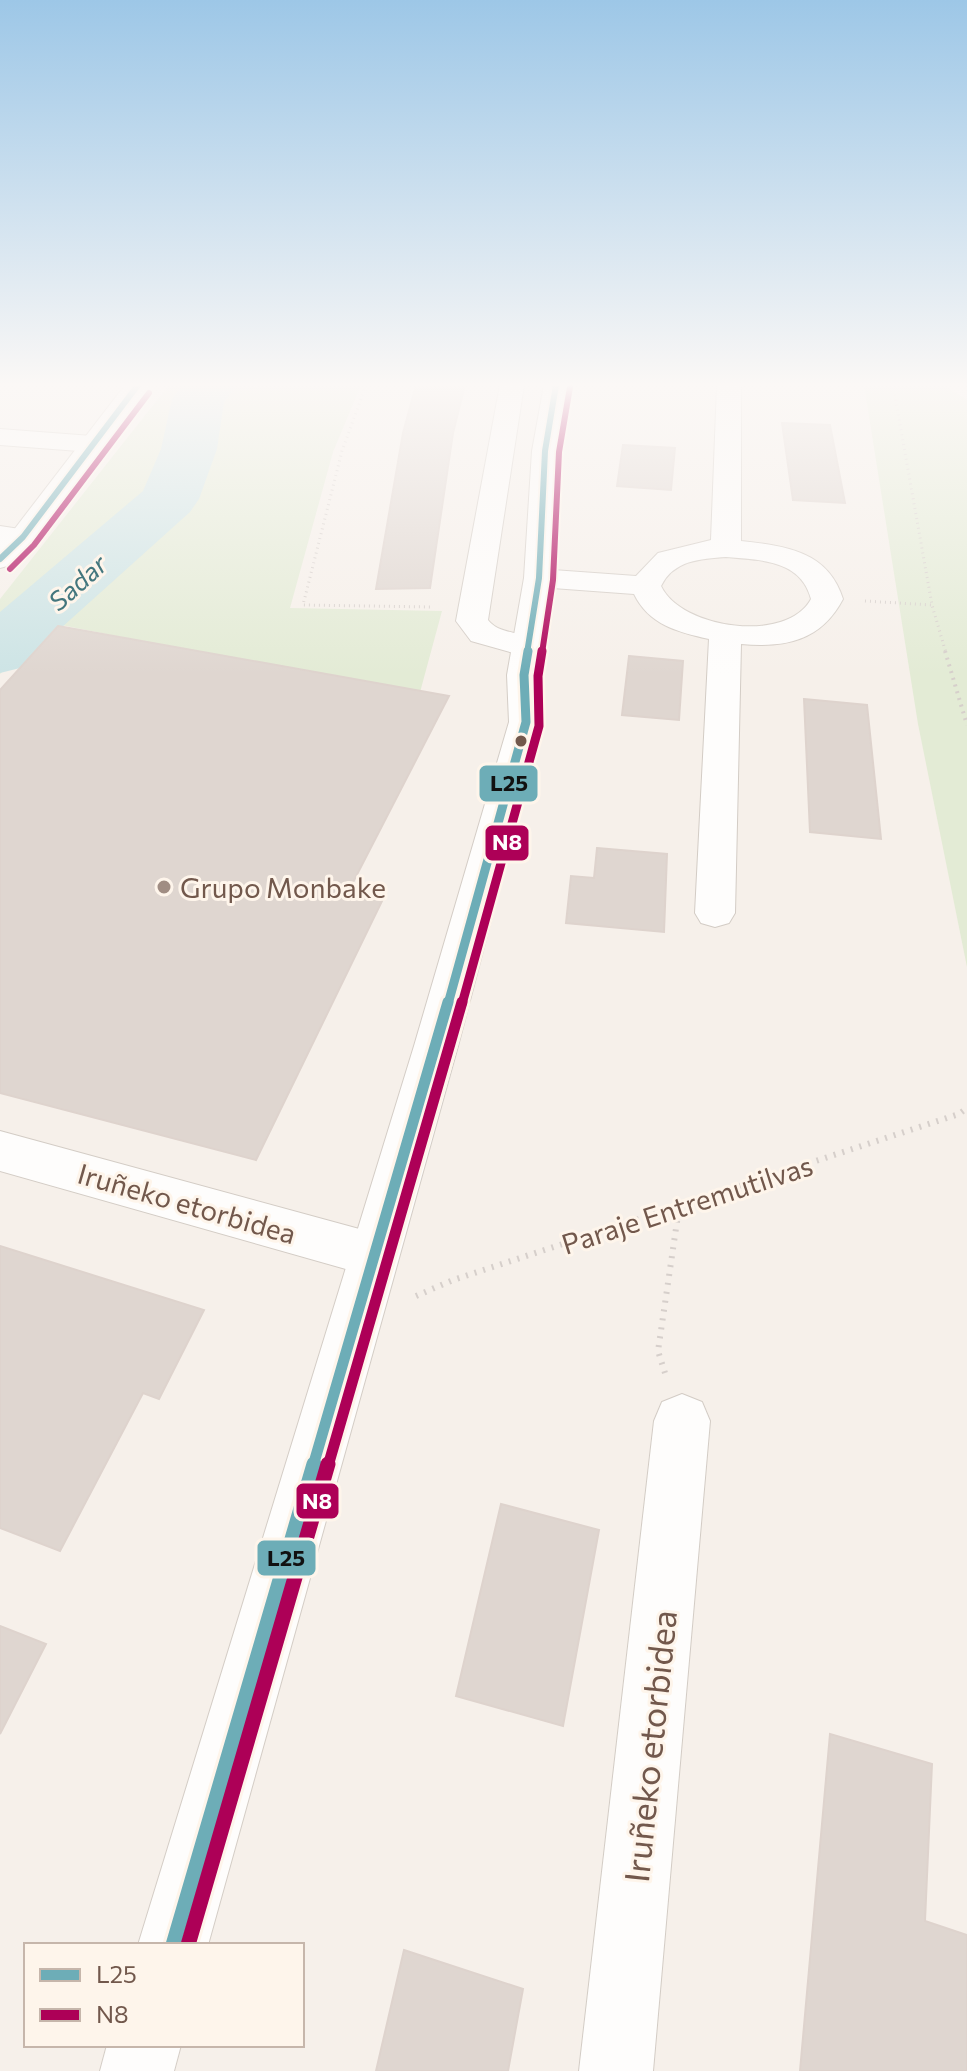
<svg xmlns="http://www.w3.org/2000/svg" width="967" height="2071" viewBox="0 0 967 2071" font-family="Commissioner,sans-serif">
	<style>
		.green { fill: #e3ebd5 }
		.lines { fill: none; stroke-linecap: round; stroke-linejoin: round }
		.river { fill: #cde4e5; fill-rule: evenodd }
		.building { fill: #dfd6d0; stroke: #ded3cd; stroke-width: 2 }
		.street-casing { stroke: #d3ccc5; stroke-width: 2 }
		.secondary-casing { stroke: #d4cdc6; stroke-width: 2 }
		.path-far2 { stroke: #d6cfcb; stroke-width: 3; stroke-dasharray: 1 4; stroke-linecap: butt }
		.path-far1 { stroke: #d6cfcb; stroke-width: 4; stroke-dasharray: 2 5; stroke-linecap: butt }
		.path { stroke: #d6cfcb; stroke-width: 6; stroke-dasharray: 2 7; stroke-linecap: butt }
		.street { fill: #fefdfc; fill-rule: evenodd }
		.secondary { fill: #fefdfc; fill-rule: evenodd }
		.bus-1-far3-casing { stroke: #fef5eb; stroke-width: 10 }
		.bus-1-far2-casing { stroke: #fef5eb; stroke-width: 14 }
		.bus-1-far1-casing { stroke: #fef5eb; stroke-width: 17 }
		.bus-1-casing { stroke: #fef5eb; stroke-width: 21 }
		.bus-2-far3-casing { stroke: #fef5eb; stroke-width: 10 }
		.bus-2-far2-casing { stroke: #fef5eb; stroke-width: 14 }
		.bus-2-far1-casing { stroke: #fef5eb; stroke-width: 17 }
		.bus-2-casing { stroke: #fef5eb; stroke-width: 21 }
		.bus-1-far3 { stroke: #6dadb7; stroke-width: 6 }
		.bus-1-far2 { stroke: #6dadb7; stroke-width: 9 }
		.bus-1-far1 { stroke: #6dadb7; stroke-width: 11 }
		.bus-1 { stroke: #6dadb7; stroke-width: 15 }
		.bus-2-far3 { stroke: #ad0057; stroke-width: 6 }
		.bus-2-far2 { stroke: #ad0057; stroke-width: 9 }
		.bus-2-far1 { stroke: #ad0057; stroke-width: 11 }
		.bus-2 { stroke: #ad0057; stroke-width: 15 }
		.bus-dot { fill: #72584c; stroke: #fef5eb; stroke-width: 3 }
		.poi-dot { fill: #a08d83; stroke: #fef5eb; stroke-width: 3 }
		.labels { text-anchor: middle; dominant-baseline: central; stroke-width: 6; stroke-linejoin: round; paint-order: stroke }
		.far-water-label { font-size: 26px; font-style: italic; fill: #43767d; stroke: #fef5eb }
		.poi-label { font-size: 28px; fill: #72584c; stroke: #fef5eb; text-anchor: start }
		.street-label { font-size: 28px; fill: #72584c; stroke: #fef5eb }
		.near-street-label { font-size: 34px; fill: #72584c; stroke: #fef5eb }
		.line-badge { stroke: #fef5eb; stroke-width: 3 }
		.badge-label { font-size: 22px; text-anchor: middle; font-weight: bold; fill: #fff }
		.pale-badge-label { font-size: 22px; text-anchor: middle; font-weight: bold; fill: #111 }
	</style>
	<rect width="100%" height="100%" fill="#f6f0ea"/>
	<!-- green -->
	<g class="green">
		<path d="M169,385H361L333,452L290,608L442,611L419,696L51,623L0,674V599Z"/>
		<path d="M864,385H944L967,400V967L918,724Z"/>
	</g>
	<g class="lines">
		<!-- river -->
		<path class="river" d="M182,385H237L224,402L217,449L199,499L190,512L51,637L24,667L0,673V612L143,491L161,449L172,399Z"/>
	</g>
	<!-- building -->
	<g class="building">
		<path d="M416,385H465L453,433L430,588L376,589L403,433Z"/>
		<path d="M782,423L830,425L845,503L793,500Z"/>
		<path d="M623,445L675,448L671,490L617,486Z"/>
		<path d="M58,626L449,696L348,892L383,899L256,1160L0,1093V690Z"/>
		<path d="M629,656L683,661L679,720L622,715Z"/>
		<path d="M804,699L867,705L881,839L810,832Z"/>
		<path d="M597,848L667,854L664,932L566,923L571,876L594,878Z"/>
		<path d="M0,1246L204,1310L159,1399L143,1393L60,1551L0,1528Z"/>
		<path d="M501,1504L599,1530L563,1726L456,1696Z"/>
		<path d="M0,1626L46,1644L0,1734Z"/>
		<path d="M830,1734L932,1764L925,1921L967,1935V2071H800Z"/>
		<path d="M404,1950L523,1989L508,2071H376Z"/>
	</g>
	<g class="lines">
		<defs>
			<g id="street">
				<path d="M500,385H524L488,620C502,638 532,629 544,647L540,654L528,657L471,641L456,621Z"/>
				<path d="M717,385H741V541C786,546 828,551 843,599C821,641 785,648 741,644L735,913L729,923L715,927L701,923L695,913L709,639C678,632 649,625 634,594L539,587L528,584L524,578L528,572L539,569L636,576L658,553L711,540ZM726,557C761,560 801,560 811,599C787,644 681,629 661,586C674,560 700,559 726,557Z"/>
				<path d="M0,429L92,436L101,438L105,444L101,450L92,452L0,445Z"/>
				<path d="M0,526L33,531L38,537L33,543L23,546L0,544Z"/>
				<path d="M0,1131L374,1233L392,1239L399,1255L392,1271L374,1277L0,1171Z"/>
				<path d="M682,1394L702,1402L710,1421L653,2071H579L654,1421L662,1402Z"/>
			</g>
			<g id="secondary">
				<path d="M125,385H150L33,543L11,565L0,568V543L13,531Z"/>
				<path d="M544,385H568L558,451L554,578L541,675L543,722L458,1046L208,1945H138L414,1046L509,722L507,675L524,578L532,451Z"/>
				<path d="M107,2045H181L174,2071H100Z"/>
			</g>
		</defs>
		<!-- street casing -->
		<use href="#street" class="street-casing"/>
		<!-- secondary casing -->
		<use href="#secondary" class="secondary-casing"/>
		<!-- path-far2 -->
		<g class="path-far2">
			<path d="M366,385L342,451L303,605L432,607"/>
			<path d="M893,385L932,605L946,653"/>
			<path d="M865,601L932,605"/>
		</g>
		<!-- path-far1 -->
		<path class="path-far1" d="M945,651L967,725"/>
		<!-- path -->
		<g class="path">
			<path d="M416,1296L453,1280L959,1114L967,1108"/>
			<path d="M665,1373L658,1351L679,1208"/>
		</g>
		<!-- street -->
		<use href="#street" class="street"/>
		<!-- secondary -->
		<use href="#secondary" class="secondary"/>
		<defs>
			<g id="bus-1-far3">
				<path d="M0,559L23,537L138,385"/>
				<path d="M527,653L539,578L545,451L556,385"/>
			</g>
			<path id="bus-1-far2" d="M448,1004L526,722L524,675L528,651"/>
			<path id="bus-1-far1" d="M313,1466L448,1002"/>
			<path id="bus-1" d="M173,1945L314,1464"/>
			<g id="bus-2-far3">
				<path d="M10,569L34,545L149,393"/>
				<path d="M542,653L553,580L559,452L570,387"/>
			</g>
			<path id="bus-2-far2" d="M462,1004L539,726L538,676L542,651"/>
			<path id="bus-2-far1" d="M328,1466L462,1002"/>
			<path id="bus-2" d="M188,1945L328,1464"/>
		</defs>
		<!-- bus-1-far3 casing -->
		<use href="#bus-1-far3" class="bus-1-far3-casing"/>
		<!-- bus-1-far2 casing -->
		<use href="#bus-1-far2" class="bus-1-far2-casing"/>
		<!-- bus-1-far1 casing -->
		<use href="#bus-1-far1" class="bus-1-far1-casing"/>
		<!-- bus-1 casing -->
		<use href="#bus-1" class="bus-1-casing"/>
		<!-- bus-2-far3 casing -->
		<use href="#bus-2-far3" class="bus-2-far3-casing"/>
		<!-- bus-2-far2 casing -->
		<use href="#bus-2-far2" class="bus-2-far2-casing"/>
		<!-- bus-2-far1 casing -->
		<use href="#bus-2-far1" class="bus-2-far1-casing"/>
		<!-- bus-2 casing -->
		<use href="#bus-2" class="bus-2-casing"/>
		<!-- bus-1-far3 -->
		<use href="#bus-1-far3" class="bus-1-far3"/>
		<!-- bus-1-far2 -->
		<use href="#bus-1-far2" class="bus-1-far2"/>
		<!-- bus-1-far1 -->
		<use href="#bus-1-far1" class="bus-1-far1"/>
		<!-- bus-1 -->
		<use href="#bus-1" class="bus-1"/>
		<!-- bus-2-far3 -->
		<use href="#bus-2-far3" class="bus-2-far3"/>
		<!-- bus-2-far2 -->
		<use href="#bus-2-far2" class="bus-2-far2"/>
		<!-- bus-2-far1 -->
		<use href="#bus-2-far1" class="bus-2-far1"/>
		<!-- bus-2 -->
		<use href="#bus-2" class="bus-2"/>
	</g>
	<!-- sky -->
	<linearGradient id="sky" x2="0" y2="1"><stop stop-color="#9dc7e7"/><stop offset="0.57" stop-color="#fbf8f6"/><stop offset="1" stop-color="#fbf8f6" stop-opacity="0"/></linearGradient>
	<rect width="967" height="675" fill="url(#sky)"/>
	<!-- markers -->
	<circle class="bus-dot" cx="521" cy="741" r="7"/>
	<circle class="poi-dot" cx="164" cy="887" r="8"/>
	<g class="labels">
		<!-- far-water labels -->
		<g class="far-water-label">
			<text transform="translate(77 582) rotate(-42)">Sadar</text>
		</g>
		<!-- poi labels -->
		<g class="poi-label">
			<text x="180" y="887">Grupo Monbake</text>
		</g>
		<!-- street labels -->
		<g class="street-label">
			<text transform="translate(187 1203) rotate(16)">Iruñeko etorbidea</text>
			<text transform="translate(687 1204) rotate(-18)">Paraje Entremutilvas</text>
		</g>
		<!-- near-street labels -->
		<g class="near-street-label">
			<text transform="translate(649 1746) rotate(-84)">Iruñeko etorbidea</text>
		</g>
	</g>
	<g class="line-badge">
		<rect x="478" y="764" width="61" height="39" rx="8" fill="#6dadb7"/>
		<rect x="484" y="824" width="46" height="38" rx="8" fill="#ad0057"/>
		<rect x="295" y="1482" width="45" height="38" rx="8" fill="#ad0057"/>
		<rect x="256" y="1539" width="61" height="38" rx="8" fill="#6dadb7"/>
	</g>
	<g class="badge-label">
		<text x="507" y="850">N8</text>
		<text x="317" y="1509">N8</text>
	</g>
	<g class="pale-badge-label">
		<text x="509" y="791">L25</text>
		<text x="286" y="1566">L25</text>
	</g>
	<!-- legend -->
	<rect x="24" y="1943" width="280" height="104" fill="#fef5eb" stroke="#c6b6ab" stroke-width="2"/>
	<rect x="40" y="1969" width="40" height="12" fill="#6dadb7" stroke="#c6b6ab" stroke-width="2"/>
	<text x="96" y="1983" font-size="24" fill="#72584c">L25</text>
	<rect x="40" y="2009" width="40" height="12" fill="#ad0057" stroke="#c6b6ab" stroke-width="2"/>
	<text x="96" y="2023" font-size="24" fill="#72584c">N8</text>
</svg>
